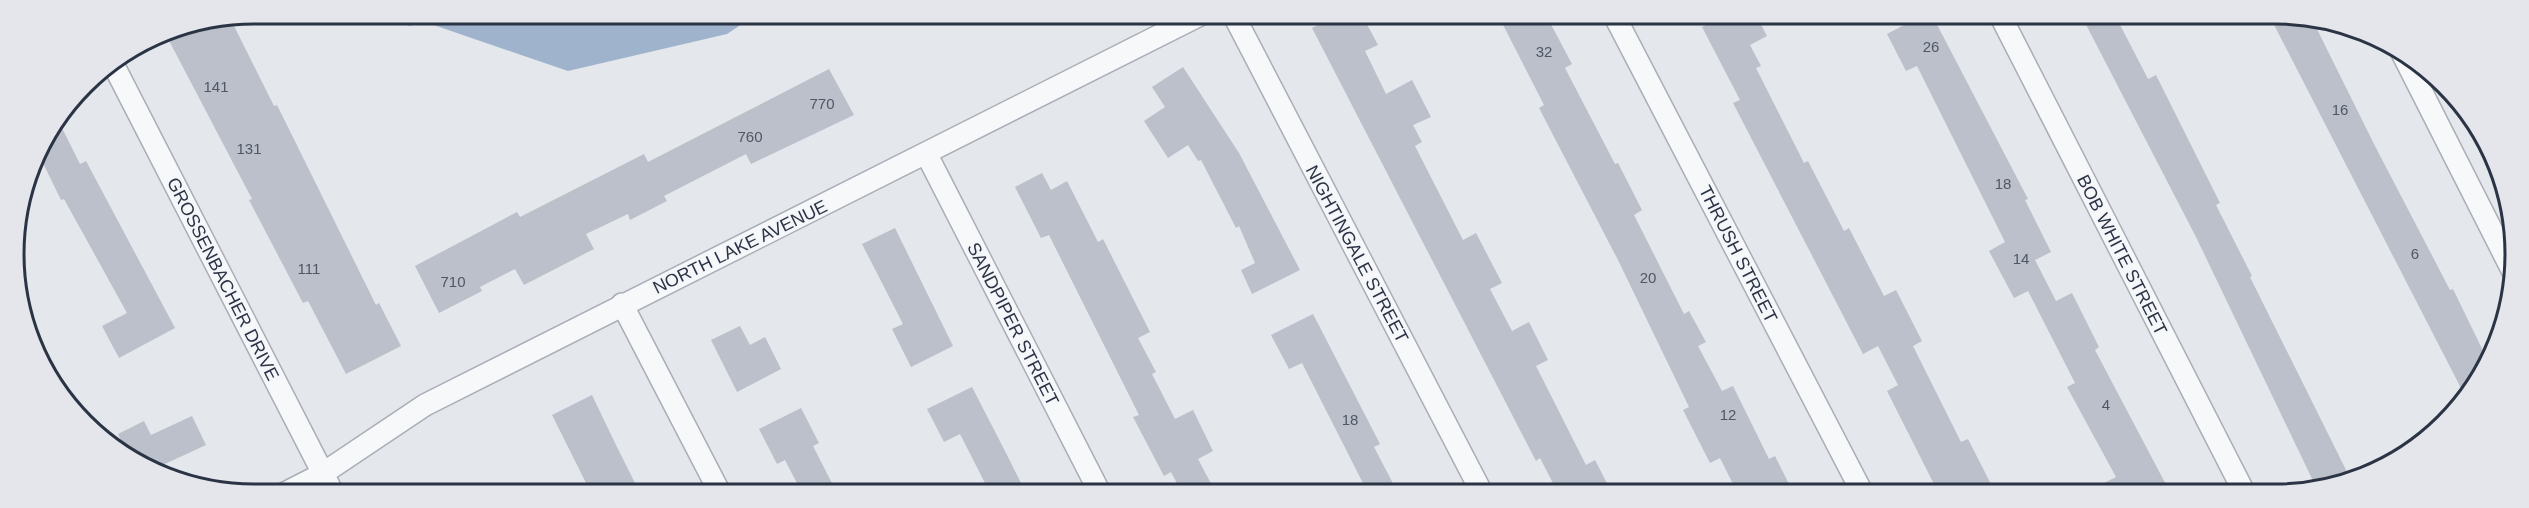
<svg xmlns="http://www.w3.org/2000/svg" width="2529" height="508" viewBox="0 0 2529 508" font-family="Helvetica,sans-serif">
	<style>
		.water { fill: #9fb4cc }
		.building { fill: #bbc0ca }
		.lines { fill: none; stroke-linecap: round; stroke-linejoin: round }
		.minor-casing { stroke: #a9aeb7; stroke-width: 24 }
		.minor { stroke: #f7f8fa; stroke-width: 21 }
		.labels { text-anchor: middle; dominant-baseline: central; stroke-width: 4.5; stroke-linejoin: round; paint-order: stroke }
		.number-label { font-size: 15px; fill: #4f5766 }
		.street-label { font-size: 18px; fill: #2b3445; stroke: #f4f6f9 }
		.rim { fill: none; stroke: #2b3445; stroke-width: 3 }
	</style>
	<rect width="100%" height="100%" fill="#e4e7ec"/>
	<!-- water -->
	<path class="water" d="M384,14H757L727,34L568,71L425,22L409,26Z"/>
	<!-- building -->
	<g class="building">
		<path d="M1337,15H1362L1378,45L1365,51L1386,94L1412,80L1431,117L1413,125L1422,142L1415,146L1463,240L1476,233L1502,283L1490,289L1512,331L1529,322L1548,360L1536,366L1586,465L1595,460L1612,493H1558L1540,458L1536,461L1312,28Z"/>
		<path d="M1498,15H1546L1572,64L1565,68L1615,164L1618,163L1642,210L1634,215L1684,314L1689,311L1706,342L1698,346L1722,391L1733,386L1769,459L1775,456L1794,494H1738L1720,458L1710,463L1683,410L1689,407L1618,260L1539,108L1544,105Z"/>
		<path d="M1726,15H1756L1767,36L1750,45L1761,66L1756,68L1804,163L1808,161L1844,231L1849,228L1884,296L1896,290L1922,341L1913,346L1961,442L1968,439L1996,494H1939L1887,391L1898,385L1878,346L1863,354L1733,103L1740,100L1702,27Z"/>
		<path d="M1923,15H1932L2028,199L2025,200L2051,252L2035,260L2056,301L2072,293L2099,347L2095,350L2171,494H2082L2116,477L2067,387L2075,383L2028,291L2014,298L1989,251L2005,242L1917,66L1906,71L1887,34Z"/>
		<path d="M2081,15H2115L2148,79L2156,75L2220,203L2216,205L2252,276L2250,277L2350,478L2316,487L2196,237Z"/>
		<path d="M2269,15L2311,17L2375,146L2450,290L2453,289L2489,363L2465,396Z"/>
		<path d="M230,18L274,106L277,105L376,305L379,303L401,346L346,374L308,301L303,303L271,242L249,200L252,199L164,31Z"/>
		<path d="M1183,67L1239,153L1300,270L1252,294L1241,270L1255,263L1239,226L1236,228L1201,160L1198,161L1188,145L1168,158L1144,121L1165,107L1152,87Z"/>
		<path d="M829,69L854,115L751,164L746,154L664,196L667,201L630,220L628,214L586,234L594,249L524,285L515,269L480,287L482,291L439,313L415,266L517,212L520,217L644,154L648,162Z"/>
		<path d="M59,122L80,164L86,161L175,328L119,358L102,326L127,313L64,199L61,200L38,153Z"/>
		<path d="M1042,173L1051,190L1067,181L1098,242L1103,239L1150,332L1138,338L1156,372L1152,374L1175,419L1193,410L1213,451L1198,459L1216,493H1182L1171,472L1164,476L1133,417L1139,415L1049,235L1041,238L1015,187Z"/>
		<path d="M895,228L953,346L911,367L892,329L903,324L862,244Z"/>
		<path d="M1313,314L1380,444L1374,447L1398,493H1368L1302,363L1289,369L1271,335Z"/>
		<path d="M740,326L750,345L765,337L781,369L737,392L711,340Z"/>
		<path d="M972,387L1006,453L1026,493H990L960,434L944,442L927,409Z"/>
		<path d="M592,395L615,443L640,493H591L552,415Z"/>
		<path d="M801,408L819,443L813,446L837,493H802L785,460L777,464L759,429Z"/>
		<path d="M192,416L206,445L154,469L130,459L118,434L144,421L151,435Z"/>
	</g>
	<g class="lines">
		<defs>
			<g id="minor">
				<path d="M1233,14L1482,493"/>
				<path d="M1614,15L1863,494"/>
				<path d="M2000,15L2245,494"/>
				<path d="M2401,51L2512,270"/>
				<path d="M113,64L333,493"/>
				<path d="M927,155L1100,493"/>
				<path d="M622,304L720,493"/>
				<path d="M285,493L322,474L425,405L1202,14"/>
			</g>
		</defs>
		<!-- minor casing -->
		<use href="#minor" class="minor-casing"/>
		<!-- minor -->
		<use href="#minor" class="minor"/>
	</g>
	<g class="labels">
		<!-- number labels -->
		<g class="number-label">
			<text x="1931" y="46">26</text>
			<text x="1544" y="51">32</text>
			<text x="216" y="86">141</text>
			<text x="822" y="103">770</text>
			<text x="2340" y="109">16</text>
			<text x="750" y="136">760</text>
			<text x="249" y="148">131</text>
			<text x="2003" y="183">18</text>
			<text x="2415" y="253">6</text>
			<text x="2021" y="258">14</text>
			<text x="309" y="268">111</text>
			<text x="1648" y="277">20</text>
			<text x="453" y="281">710</text>
			<text x="2106" y="404">4</text>
			<text x="1728" y="414">12</text>
			<text x="1350" y="419">18</text>
		</g>
		<!-- street labels -->
		<g class="street-label">
			<text transform="translate(740 247) rotate(-26)">NORTH LAKE AVENUE</text>
			<text transform="translate(1357 254) rotate(62)">NIGHTINGALE STREET</text>
			<text transform="translate(1738 254) rotate(63)">THRUSH STREET</text>
			<text transform="translate(2122 255) rotate(63)">BOB WHITE STREET</text>
			<text transform="translate(223 279) rotate(63)">GROSSENBACHER DRIVE</text>
			<text transform="translate(1013 324) rotate(63)">SANDPIPER STREET</text>
		</g>
	</g>
	<!-- crop -->
	<path d="M0 0H2529V508H0ZM254 24H2275A230 230 0 0 1 2505 254V254A230 230 0 0 1 2275 484H254A230 230 0 0 1 24 254V254A230 230 0 0 1 254 24Z" fill="#e4e6eb" fill-rule="evenodd"/>
	<path class="rim" d="M254 24H2275A230 230 0 0 1 2505 254V254A230 230 0 0 1 2275 484H254A230 230 0 0 1 24 254V254A230 230 0 0 1 254 24Z"/>
</svg>
